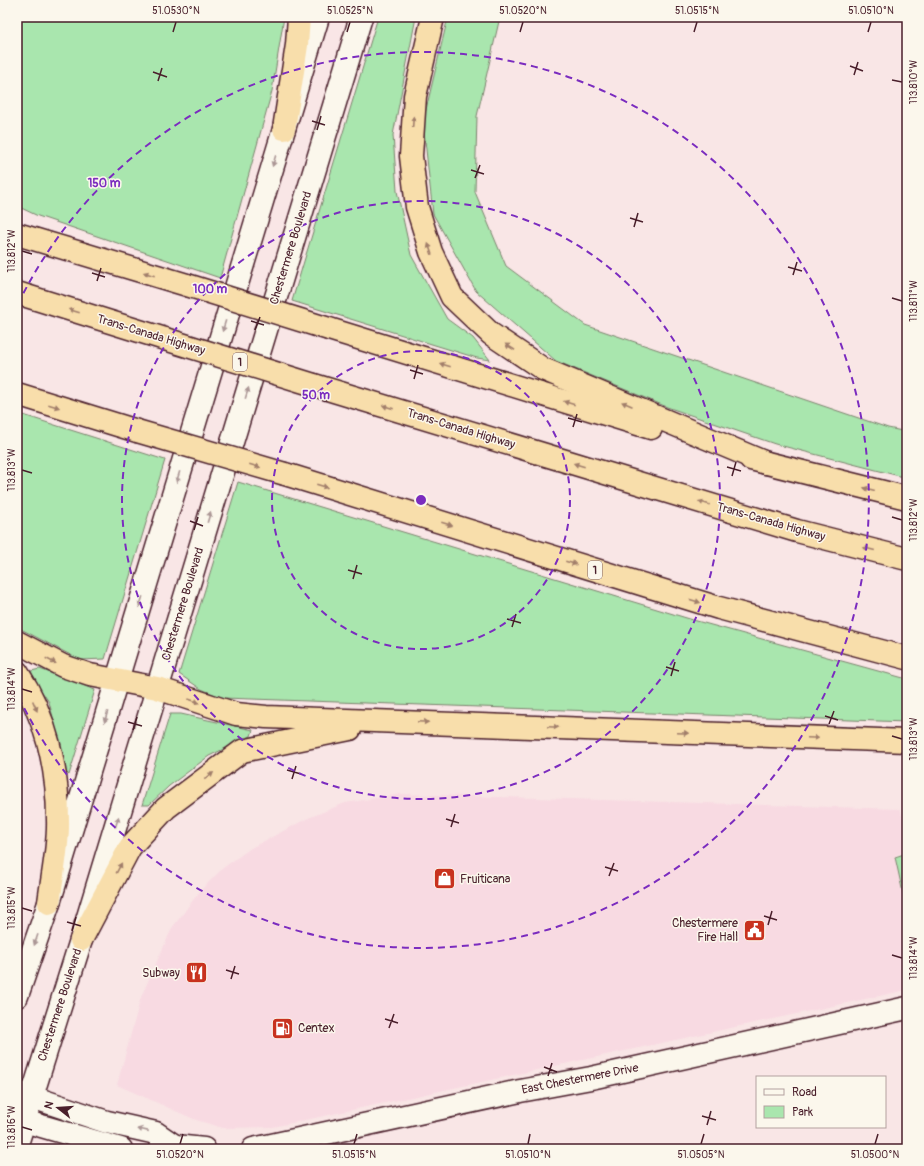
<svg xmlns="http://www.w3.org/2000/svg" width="924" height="1166" viewBox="0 0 924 1166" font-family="Pangolin,sans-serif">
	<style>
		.built { fill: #f8dae2 }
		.green { fill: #a9e6ae; stroke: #7a826c }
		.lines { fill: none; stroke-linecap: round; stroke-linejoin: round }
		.tertiary-casing { stroke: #4a1f2b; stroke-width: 25 }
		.secondary-casing { stroke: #4a1f2b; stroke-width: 25 }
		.trunk-casing { stroke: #4a1f2b; stroke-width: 25 }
		.tertiary { stroke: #fbf7ec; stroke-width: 22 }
		.secondary { stroke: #fbf7ec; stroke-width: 22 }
		.trunk { stroke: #f8deab; stroke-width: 22 }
		.trunk-bridge-casing { stroke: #4a1f2b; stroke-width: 25; stroke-linecap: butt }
		.trunk-bridge { stroke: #f8deab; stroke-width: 22 }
		.oneway { fill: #a17e6b }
		.oneway2 { fill: #ab9695 }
		.ticks { fill: none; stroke: #4a1f2b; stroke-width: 1.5 }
		.ring { fill: none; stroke: #7b2cbf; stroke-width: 2; stroke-dasharray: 7 5 }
		.labels { text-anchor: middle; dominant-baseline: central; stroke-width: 3; stroke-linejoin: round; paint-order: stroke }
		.shield { fill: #fbf7ec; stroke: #7f6065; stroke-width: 1 }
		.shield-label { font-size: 11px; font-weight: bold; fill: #4a1f2b }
		.street-label { font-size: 12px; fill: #4a1f2b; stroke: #fbf7ec }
		.poi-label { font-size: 12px; fill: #4a1f2b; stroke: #fbf7ec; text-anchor: start }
		.centre { fill: #7b2cbf; stroke: #fbf7ec; stroke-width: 2 }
		.ring-label { font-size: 12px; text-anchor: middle; font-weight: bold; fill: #7b2cbf; stroke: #fbf7ec; stroke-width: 3; stroke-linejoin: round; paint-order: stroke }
		.neatline { fill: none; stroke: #4a1f2b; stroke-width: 1.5 }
		.ticks-label { font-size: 10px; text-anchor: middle; fill: #4a1f2b }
	</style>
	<rect width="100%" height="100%" fill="#f9e6e6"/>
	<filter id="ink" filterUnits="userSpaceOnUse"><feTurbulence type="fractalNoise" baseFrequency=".025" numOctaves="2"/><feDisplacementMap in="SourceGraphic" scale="8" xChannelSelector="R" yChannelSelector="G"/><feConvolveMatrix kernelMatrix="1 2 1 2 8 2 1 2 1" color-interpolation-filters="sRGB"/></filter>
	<g filter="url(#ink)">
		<!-- built -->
		<path class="built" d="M402,794L900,809L907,829V850L895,856L907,911V990L273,1127L223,1128L196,1120L117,1085L141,997L172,928L200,891L223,868L251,848L306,819L345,803Z"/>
		<!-- green -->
		<g class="green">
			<path d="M17,17H284L272,91L220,278L38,216L17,206Z"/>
			<path d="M378,17H416L393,135L397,191L411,255L447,319L473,338L490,360L477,358L292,301Z"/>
			<path d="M448,17H500L477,116L475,192L506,266L585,325L888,428L907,432V478L775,444L667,407L556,361L476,291L433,214L423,122Z"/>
			<path d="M17,413L165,460L105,659L80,660L17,627Z"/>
			<path d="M238,482L693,620L907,679V722L223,698L201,689L179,674Z"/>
			<path d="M40,669L95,690L69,775L66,772L58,736L49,702L38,686L31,671Z"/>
			<path d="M170,714H181L253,730L251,736L209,756L169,786L149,805H142Z"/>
			<path d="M907,853V911L895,857Z"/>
		</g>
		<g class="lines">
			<defs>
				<g id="tertiary">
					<path d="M17,1092L107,1122L156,1133L175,1146"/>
					<path d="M17,1119L121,1149"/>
					<path d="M161,1148L175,1146L204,1149"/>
					<path d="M253,1149L520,1091L591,1078L907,1008"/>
				</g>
				<g id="secondary">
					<path d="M17,996L49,903L96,749L318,17"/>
					<path d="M17,1144L81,940L361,17"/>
				</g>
				<g id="trunk">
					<path d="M433,17L415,96L411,156L417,207L431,252L452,297L491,334L543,369L766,463"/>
					<path d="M284,129L297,45L299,17"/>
					<path d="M17,234L187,285"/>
					<path d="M17,293L165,339"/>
					<path d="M329,329L651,428"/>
					<path d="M314,385L797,531L907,559"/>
					<path d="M17,394L137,431"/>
					<path d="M751,459L907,498"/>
					<path d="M285,474L719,608L907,658"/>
					<path d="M17,642L63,666L90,675L157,688L236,714L266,717L907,741"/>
					<path d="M17,672C46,715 58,769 58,820C59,846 52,877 49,903"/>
					<path d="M81,940L130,847L166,808L242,751L350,729"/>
				</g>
			</defs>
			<!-- tertiary casing -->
			<use href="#tertiary" class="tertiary-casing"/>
			<!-- secondary casing -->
			<use href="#secondary" class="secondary-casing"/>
			<!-- trunk casing -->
			<use href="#trunk" class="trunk-casing"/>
			<!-- tertiary -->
			<use href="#tertiary" class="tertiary"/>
			<!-- secondary -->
			<use href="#secondary" class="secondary"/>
			<!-- trunk -->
			<use href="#trunk" class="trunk"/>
			<defs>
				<g id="trunk-bridge">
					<path d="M187,285L329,329"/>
					<path d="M165,339L314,385"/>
					<path d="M137,431L285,474"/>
				</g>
			</defs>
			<!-- trunk-bridge casing -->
			<use href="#trunk-bridge" class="trunk-bridge-casing"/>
			<!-- trunk-bridge -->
			<use href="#trunk-bridge" class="trunk-bridge"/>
		</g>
		<!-- one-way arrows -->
		<defs><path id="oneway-solid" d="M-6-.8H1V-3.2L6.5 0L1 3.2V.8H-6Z"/></defs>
		<g class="oneway">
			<use href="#oneway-solid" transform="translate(413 122) rotate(-86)"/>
			<use href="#oneway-solid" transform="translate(430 249) rotate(-109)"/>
			<use href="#oneway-solid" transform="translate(149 274) rotate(-163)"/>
			<use href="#oneway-solid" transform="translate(74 311) rotate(-163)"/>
			<use href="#oneway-solid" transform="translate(510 347) rotate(-147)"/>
			<use href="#oneway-solid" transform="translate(445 365) rotate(-163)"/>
			<use href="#oneway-solid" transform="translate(569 403) rotate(-163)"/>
			<use href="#oneway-solid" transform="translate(627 404) rotate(-157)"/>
			<use href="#oneway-solid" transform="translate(54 406) rotate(17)"/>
			<use href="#oneway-solid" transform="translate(388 407) rotate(-163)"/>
			<use href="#oneway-solid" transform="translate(579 465) rotate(-163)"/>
			<use href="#oneway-solid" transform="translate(255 466) rotate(16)"/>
			<use href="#oneway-solid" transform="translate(322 486) rotate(17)"/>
			<use href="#oneway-solid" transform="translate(869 489) rotate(-166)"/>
			<use href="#oneway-solid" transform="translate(704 503) rotate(-163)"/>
			<use href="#oneway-solid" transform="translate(447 524) rotate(17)"/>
			<use href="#oneway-solid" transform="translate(869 549) rotate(-166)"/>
			<use href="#oneway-solid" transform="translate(571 563) rotate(17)"/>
			<use href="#oneway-solid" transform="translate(695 601) rotate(17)"/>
			<use href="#oneway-solid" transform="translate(51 661) rotate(27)"/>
			<use href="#oneway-solid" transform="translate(194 701) rotate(20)"/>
			<use href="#oneway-solid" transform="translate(35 706) rotate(67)"/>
			<use href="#oneway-solid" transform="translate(423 722) rotate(2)"/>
			<use href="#oneway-solid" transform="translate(553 727) rotate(3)"/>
			<use href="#oneway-solid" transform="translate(683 733) rotate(3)"/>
			<use href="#oneway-solid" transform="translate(813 738) rotate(2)"/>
			<use href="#oneway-solid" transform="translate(209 776) rotate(-37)"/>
			<use href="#oneway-solid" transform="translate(119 868) rotate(-62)"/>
		</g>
		<g class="oneway2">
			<use href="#oneway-solid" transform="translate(274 161) rotate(107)"/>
			<use href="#oneway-solid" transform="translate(224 326) rotate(107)"/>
			<use href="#oneway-solid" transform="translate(247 393) rotate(-73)"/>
			<use href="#oneway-solid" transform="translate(178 477) rotate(107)"/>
			<use href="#oneway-solid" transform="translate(209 517) rotate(-73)"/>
			<use href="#oneway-solid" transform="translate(141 602) rotate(107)"/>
			<use href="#oneway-solid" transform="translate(106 717) rotate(107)"/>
			<use href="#oneway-solid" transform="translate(117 822) rotate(-73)"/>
			<use href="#oneway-solid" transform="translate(36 940) rotate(109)"/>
			<use href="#oneway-solid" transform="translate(143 1130) rotate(-167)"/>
		</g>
	</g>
	<!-- ticks -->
	<path class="ticks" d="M173,32L176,22M347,32L350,22M520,32L523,22M694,32L697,22M868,32L871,22M850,66L863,71M153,72L167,77M854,75L858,62M892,80L902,82M158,81L162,68M312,121L325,125M317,130L321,116M471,170L484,174M475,178L480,165M630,218L643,222M634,227L638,213M22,251L32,254M788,267L802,271M92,273L105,277M793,275L797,262M97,281L101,268M892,298L902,301M251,321L264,325M255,330L260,317M410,370L423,374M414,379L418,365M568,418L582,422M573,427L577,414M727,467L741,471M22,470L32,473M732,476L736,462M892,517L902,520M190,521L203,526M194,530L198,517M348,570L362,574M353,579L357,565M507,619L521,623M512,627L516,614M666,667L679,671M671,676L675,662M22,689L32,692M825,716L838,720M128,722L142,726M829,724L834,711M133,730L137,717M892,736L902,739M287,770L301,774M292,779L296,766M446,819L459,823M451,827L455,814M605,867L618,871M609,876L614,863M22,908L32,911M764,916L777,920M67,922L81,926M768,925L772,911M72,931L76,917M892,955L902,958M226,970L239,974M231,979L235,966M385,1019L398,1023M389,1028L394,1014M544,1067L557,1072M548,1076L552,1063M702,1116L716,1120M707,1125L711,1111M22,1127L32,1130M180,1144L183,1134M354,1144L357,1134M528,1144L530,1134M701,1144L704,1134M875,1144L878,1134"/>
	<!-- distance rings -->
	<g class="ring">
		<circle cx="421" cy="500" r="149"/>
		<circle cx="421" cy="500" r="299"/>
		<path d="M18 304A448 448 0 1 1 18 696"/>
	</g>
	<!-- icons -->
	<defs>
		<symbol id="shop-square" viewBox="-11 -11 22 22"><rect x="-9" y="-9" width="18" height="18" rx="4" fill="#c8321e" stroke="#fbf7ec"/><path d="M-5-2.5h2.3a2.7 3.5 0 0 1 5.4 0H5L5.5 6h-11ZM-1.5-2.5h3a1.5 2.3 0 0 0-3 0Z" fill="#fff"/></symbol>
		<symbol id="civic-square" viewBox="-11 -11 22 22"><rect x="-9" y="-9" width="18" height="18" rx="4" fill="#c8321e" stroke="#fbf7ec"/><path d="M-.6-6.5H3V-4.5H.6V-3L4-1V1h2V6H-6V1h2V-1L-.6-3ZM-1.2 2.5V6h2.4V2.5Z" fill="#fff"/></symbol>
		<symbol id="restaurant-square" viewBox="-11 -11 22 22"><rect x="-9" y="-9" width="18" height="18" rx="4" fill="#c8321e" stroke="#fbf7ec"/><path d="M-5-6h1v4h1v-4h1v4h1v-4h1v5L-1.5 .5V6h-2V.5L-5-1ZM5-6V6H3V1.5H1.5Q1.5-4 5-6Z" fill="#fff"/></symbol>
		<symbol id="fuel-square" viewBox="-11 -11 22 22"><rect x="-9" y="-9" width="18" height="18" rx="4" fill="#c8321e" stroke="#fbf7ec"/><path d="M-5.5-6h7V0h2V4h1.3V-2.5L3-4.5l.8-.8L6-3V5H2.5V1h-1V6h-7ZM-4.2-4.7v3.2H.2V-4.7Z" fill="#fff"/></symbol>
	</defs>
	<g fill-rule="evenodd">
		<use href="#shop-square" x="432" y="866" width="25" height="25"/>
		<use href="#civic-square" x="742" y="918" width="25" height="25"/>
		<use href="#restaurant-square" x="184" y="960" width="25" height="25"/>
		<use href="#fuel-square" x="270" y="1016" width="25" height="25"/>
	</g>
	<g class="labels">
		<!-- shield labels -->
		<g class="shield">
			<rect x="233" y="353" width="14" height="18" rx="3"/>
			<rect x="588" y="561" width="14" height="18" rx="3"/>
		</g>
		<g class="shield-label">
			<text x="240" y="362">1</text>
			<text x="595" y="570">1</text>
		</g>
		<!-- street labels -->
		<g class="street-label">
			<text transform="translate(291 248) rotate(-73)">Chestermere Boulevard</text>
			<text transform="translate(151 335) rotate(17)">Trans-Canada Highway</text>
			<text transform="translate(461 429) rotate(17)">Trans-Canada Highway</text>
			<text transform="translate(771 522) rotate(16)">Trans-Canada Highway</text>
			<text transform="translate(183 604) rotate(-73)">Chestermere Boulevard</text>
			<text transform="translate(60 1005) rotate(-72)">Chestermere Boulevard</text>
			<text transform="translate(580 1079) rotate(-11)">East Chestermere Drive</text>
		</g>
		<!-- poi labels -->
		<g class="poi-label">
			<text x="460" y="879">Fruiticana</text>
			<text x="738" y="923" text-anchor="end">Chestermere<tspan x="738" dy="14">Fire Hall</tspan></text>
			<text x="180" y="973" text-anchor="end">Subway</text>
			<text x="298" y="1028">Centex</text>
		</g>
	</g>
	<circle cx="421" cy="500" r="6" class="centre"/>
	<g class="ring-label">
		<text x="104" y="187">150 m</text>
		<text x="210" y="293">100 m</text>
		<text x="316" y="399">50 m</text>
	</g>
	<!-- margin -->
	<rect width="924" height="1166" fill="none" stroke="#fbf7ec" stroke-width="44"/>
	<!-- legend -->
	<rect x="756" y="1076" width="130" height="52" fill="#fbf7ec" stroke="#b4a19f"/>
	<rect x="764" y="1089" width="20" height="6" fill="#fbf7ec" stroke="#b4a19f"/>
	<text x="792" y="1096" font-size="12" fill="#4a1f2b">Road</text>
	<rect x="764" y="1106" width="20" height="12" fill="#a9e6ae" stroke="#b4a19f"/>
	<text x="792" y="1116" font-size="12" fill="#4a1f2b">Park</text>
	<!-- north arrow -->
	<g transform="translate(58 1108) rotate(287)" stroke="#fbf7ec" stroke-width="3" paint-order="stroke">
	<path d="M0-3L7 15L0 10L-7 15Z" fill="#4a1f2b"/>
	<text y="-6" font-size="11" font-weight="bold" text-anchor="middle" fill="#4a1f2b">N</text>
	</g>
	<rect x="22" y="22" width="880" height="1122" class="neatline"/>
	<g class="ticks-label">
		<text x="176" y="14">51.0530°N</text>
		<text x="350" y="14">51.0525°N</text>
		<text x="523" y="14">51.0520°N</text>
		<text x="697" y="14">51.0515°N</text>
		<text x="871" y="14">51.0510°N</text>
		<text transform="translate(913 82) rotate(-90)" y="4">113.810°W</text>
		<text transform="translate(11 251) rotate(-90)" y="4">113.812°W</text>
		<text transform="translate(913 301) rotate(-90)" y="4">113.811°W</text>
		<text transform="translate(11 470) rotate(-90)" y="4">113.813°W</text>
		<text transform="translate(913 520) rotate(-90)" y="4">113.812°W</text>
		<text transform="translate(11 689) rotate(-90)" y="4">113.814°W</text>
		<text transform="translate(913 739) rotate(-90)" y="4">113.813°W</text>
		<text transform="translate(11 908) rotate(-90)" y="4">113.815°W</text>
		<text transform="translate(913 958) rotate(-90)" y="4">113.814°W</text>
		<text transform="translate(11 1127) rotate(-90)" y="4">113.816°W</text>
		<text x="180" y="1158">51.0520°N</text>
		<text x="354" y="1158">51.0515°N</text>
		<text x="528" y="1158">51.0510°N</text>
		<text x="701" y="1158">51.0505°N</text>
		<text x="875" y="1158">51.0500°N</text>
	</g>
</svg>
